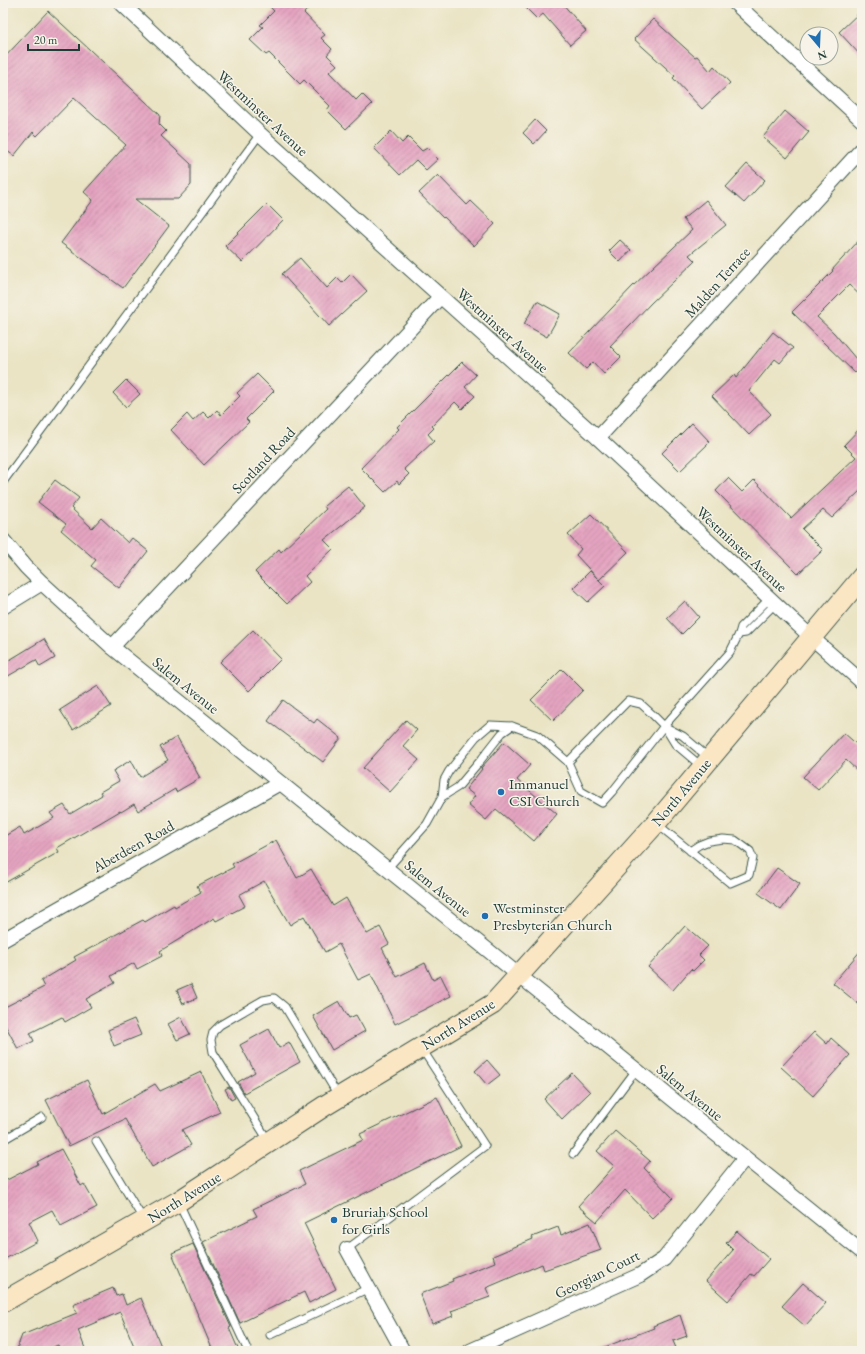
<svg xmlns="http://www.w3.org/2000/svg" width="865" height="1354" viewBox="0 0 865 1354" font-family="'EB Garamond',serif">
	<style>
		.building { fill: url(#building-hatch) }
		.lines { fill: none; stroke-linecap: round; stroke-linejoin: round }
		.lane-casing { stroke: #3d564a; stroke-width: 9 }
		.street-casing { stroke: #3d564a; stroke-width: 16 }
		.secondary-casing { stroke: #3d564a; stroke-width: 22 }
		.lane { stroke: #fff; stroke-width: 7 }
		.street { stroke: #fff; stroke-width: 14 }
		.secondary { stroke: #fbe6c4; stroke-width: 20 }
		.poi-dot { fill: #1f6fb2; stroke: #f7f3e8; stroke-width: 1.5 }
		.labels { text-anchor: middle; dominant-baseline: central; stroke-width: 3; stroke-linejoin: round; paint-order: stroke }
		.street-label { font-size: 15px; fill: #1f3d34; stroke: #f7f3e8 }
		.poi-label { font-size: 15px; fill: #1f3d34; stroke: #f7f3e8; text-anchor: start }
	</style>
	<defs>
		<pattern id="building-hatch" width="6" height="6" patternUnits="userSpaceOnUse"><rect width="6" height="6" fill="#e5a4c1"/><path d="M-1 1l2-2M0 6l6-6M5 7l2-2" fill="none" stroke="#b9879e"/></pattern>
	</defs>
	<rect width="100%" height="100%" fill="#f7f3e8"/>
	<filter id="ink" filterUnits="userSpaceOnUse"><feTurbulence type="fractalNoise" baseFrequency=".025" numOctaves="2"/><feDisplacementMap in="SourceGraphic" scale="8" xChannelSelector="R" yChannelSelector="G"/><feConvolveMatrix kernelMatrix="1 2 1 2 8 2 1 2 1" color-interpolation-filters="sRGB"/></filter>
	<filter id="wash" filterUnits="userSpaceOnUse"><feTurbulence type="fractalNoise" baseFrequency=".012" numOctaves="4" result="noise"/><feDisplacementMap in="SourceGraphic" scale="16" xChannelSelector="R" yChannelSelector="G"/><feGaussianBlur stdDeviation="0.9" result="paint"/><feColorMatrix in="noise" values="0 0 0 0 0 0 0 0 0 0 0 0 0 0 0 0 0 1.4 0 .05"/><feComposite in="paint" operator="in"/></filter>
	<g filter="url(#wash)">
		<rect width="100%" height="100%" fill="#eae4c5"/>
		<g id="blocks">
			<!-- building -->
			<g class="building">
				<path d="M266,3H313L304,13L325,35L321,38L332,49L327,55L337,65L329,72L356,100L362,94L372,104L346,129L327,110L330,106L304,80L300,84L269,53L266,55L250,40L263,27L260,25L274,11Z"/>
				<path d="M521,3H562L586,31L570,45L543,14L537,19Z"/>
				<path d="M862,10V57L839,32Z"/>
				<path d="M48,11L160,115L159,124L166,131L161,136L191,164V185L178,199H135L169,226L123,288L61,243L93,200L84,192L126,145L74,98L37,136L33,132L14,156L3,148V59Z"/>
				<path d="M653,19L695,57L697,56L710,71L714,66L730,83L702,109L673,78L675,76L634,39Z"/>
				<path d="M785,111L809,132L787,158L763,137Z"/>
				<path d="M535,120L546,131L534,144L523,133Z"/>
				<path d="M391,131L402,143L408,137L422,151L427,148L438,159L426,170L416,160L400,175L374,148Z"/>
				<path d="M747,164L765,180L744,203L726,187Z"/>
				<path d="M438,175L467,205L471,201L495,224L474,246L444,217L443,218L419,193Z"/>
				<path d="M706,200L726,225L689,255L695,261L651,303L610,346L621,357L604,374L593,362L586,369L569,353L633,286L692,230L683,219Z"/>
				<path d="M267,204L283,220L242,262L225,246Z"/>
				<path d="M862,237V297L849,285L817,317L834,333L862,366L855,373L792,312L833,271L832,270Z"/>
				<path d="M620,240L631,250L620,262L609,251Z"/>
				<path d="M300,258L327,288L337,278L342,283L351,274L367,291L329,326L282,274Z"/>
				<path d="M537,301L560,314L547,337L524,324Z"/>
				<path d="M773,332L793,348L780,363L775,359L749,391L771,414L749,435L712,396L734,375L736,378Z"/>
				<path d="M462,362L476,375L465,387L475,396L462,409L455,402L432,426L434,428L428,434L434,441L404,469L409,474L399,484L397,481L385,492L361,468L399,429L397,427Z"/>
				<path d="M257,374L274,391L246,419L249,422L204,465L171,430L187,414L193,421L203,412L209,418L217,410L221,415L240,396L237,393Z"/>
				<path d="M126,380L140,394L126,407L113,393Z"/>
				<path d="M692,423L710,442L680,471L662,453Z"/>
				<path d="M862,426V489L832,518L823,510L802,529L823,550L798,574L716,491L728,478L742,492L754,480L791,518L856,457L844,445Z"/>
				<path d="M55,480L79,498L71,508L92,528L101,518L128,543L132,538L148,551L119,588L91,566L96,560L61,530L66,524L38,502Z"/>
				<path d="M348,486L365,507L324,540L333,549L305,576L310,582L287,604L255,572L279,549L281,552L326,509L324,506Z"/>
				<path d="M591,514L628,552L599,580L576,555L581,549L568,535Z"/>
				<path d="M590,571L605,586L588,602L573,588Z"/>
				<path d="M685,601L699,617L682,634L667,618Z"/>
				<path d="M253,630L281,659L249,691L220,662Z"/>
				<path d="M44,639L55,658L40,667L36,660L3,679V664Z"/>
				<path d="M562,669L583,690L553,721L531,700Z"/>
				<path d="M98,686L111,706L73,730L60,710Z"/>
				<path d="M283,700L314,723L317,719L341,738L323,762L268,721Z"/>
				<path d="M406,720L417,730L403,746L419,760L390,792L363,768Z"/>
				<path d="M844,733L862,749V775L846,760L818,790L803,777Z"/>
				<path d="M177,737L200,778L176,792L175,789L138,811L134,804L121,812L120,811L57,848L59,852L3,884V837L20,827L24,835L54,818L50,813L64,805L70,814L102,795L100,792L119,781L113,771L131,760L140,777L168,760L160,747Z"/>
				<path d="M504,742L530,765L517,780L557,814L534,841L496,809L486,820L468,805L475,796L466,789L482,769L481,768Z"/>
				<path d="M276,840L297,878L311,869L333,906L346,898L367,934L380,927L389,944L382,948L397,977L425,963L433,980L441,976L451,996L395,1024L371,974L358,980L339,944L325,952L304,916L290,925L264,881L239,895L245,906L216,921L214,918L160,951L162,956L137,969L134,963L111,976L115,983L86,999L91,1007L65,1022L62,1017L30,1033L34,1041L18,1049L3,1021V1008L44,987L41,981L76,960L74,957L143,920L145,922L174,905L175,907L201,892L197,886L234,867L232,864Z"/>
				<path d="M777,868L800,884L781,910L758,893Z"/>
				<path d="M685,926L708,946L699,955L704,960L693,971L691,969L673,990L648,967Z"/>
				<path d="M862,949V1007L833,983Z"/>
				<path d="M191,984L197,998L183,1004L177,990Z"/>
				<path d="M339,1001L349,1018L356,1015L365,1031L332,1050L313,1016Z"/>
				<path d="M181,1017L190,1034L177,1040L168,1024Z"/>
				<path d="M134,1019L141,1035L114,1046L108,1030Z"/>
				<path d="M269,1029L279,1048L289,1042L300,1062L244,1093L238,1082L255,1072L240,1045Z"/>
				<path d="M814,1032L827,1044L831,1038L850,1055L813,1096L781,1067Z"/>
				<path d="M487,1060L500,1075L487,1085L475,1071Z"/>
				<path d="M201,1072L220,1112L182,1130L191,1145L152,1167L125,1119L69,1146L46,1100L87,1080L103,1114L155,1084L160,1091Z"/>
				<path d="M572,1073L590,1092L562,1119L544,1099Z"/>
				<path d="M229,1087L235,1098L231,1100L225,1089Z"/>
				<path d="M437,1097L461,1146L304,1223L336,1289L309,1303L304,1292L240,1323L203,1242L257,1216L253,1209L305,1184L299,1171L363,1140L360,1134Z"/>
				<path d="M615,1131L650,1161L644,1168L673,1198L652,1218L625,1190L597,1222L578,1206L614,1166L597,1151Z"/>
				<path d="M61,1149L81,1186L84,1184L97,1207L61,1226L52,1210L29,1222L38,1241L3,1260V1182L38,1164L37,1162Z"/>
				<path d="M590,1223L601,1250L544,1270L542,1264L486,1288L490,1297L451,1311L453,1316L432,1324L420,1294L453,1281L452,1279L495,1262L493,1256L533,1239L532,1237L558,1227L561,1235Z"/>
				<path d="M737,1231L769,1259L754,1276L751,1274L728,1301L706,1281L733,1250L726,1243Z"/>
				<path d="M193,1244L231,1327L229,1328L239,1351H213L172,1253Z"/>
				<path d="M803,1283L826,1303L805,1326L782,1306Z"/>
				<path d="M113,1288L116,1296L122,1294L126,1305L141,1298L163,1351H136L120,1312L78,1330L86,1351H60L58,1345L44,1351H16L22,1335L77,1313L73,1305Z"/>
				<path d="M680,1315L687,1336L673,1341L676,1348L668,1351H597V1350L654,1328L653,1326Z"/>
			</g>
		</g>
	</g>
	<g filter="url(#ink)">
		<use href="#blocks" fill-opacity="0" stroke="#3d564a" stroke-width="1"/>
		<g class="lines">
			<defs>
				<g id="lane">
					<path d="M3,482L260,134"/>
					<path d="M770,598L741,627L739,634L746,633L776,603"/>
					<path d="M512,726L537,735L568,762L628,701L641,704L652,714L664,726"/>
					<path d="M568,762L581,791L602,803L612,792L664,726L730,652L739,634"/>
					<path d="M701,766L675,744L664,726L683,736L709,758"/>
					<path d="M657,824L730,883L749,875L753,858L750,851L735,840L723,839L709,841L699,845L690,851"/>
					<path d="M387,869L427,824L442,797L444,780L449,771L476,737L490,725L512,726L502,733L480,761L458,787L442,797"/>
					<path d="M3,1140L42,1117"/>
					<path d="M96,1141L143,1219"/>
					<path d="M269,1142L213,1052L211,1040L213,1032L220,1025L263,1000L274,998L285,1007L339,1097"/>
					<path d="M573,1154L636,1070"/>
					<path d="M179,1203L248,1351"/>
					<path d="M347,1249L485,1146L422,1049"/>
					<path d="M270,1335L369,1288"/>
				</g>
				<g id="street">
					<path d="M121,3L260,134L598,438L811,637L862,682"/>
					<path d="M735,3L862,120"/>
					<path d="M598,438L862,149"/>
					<path d="M3,540L26,567L42,583L112,647L862,1252"/>
					<path d="M3,607L42,583"/>
					<path d="M112,647L440,297"/>
					<path d="M3,940L280,783"/>
					<path d="M347,1249L403,1351"/>
					<path d="M470,1351L640,1275L664,1259L745,1158"/>
				</g>
				<path id="secondary" d="M3,1302L179,1201L326,1105L493,1004L656,823L862,577"/>
			</defs>
			<!-- lane casing -->
			<use href="#lane" class="lane-casing"/>
			<!-- street casing -->
			<use href="#street" class="street-casing"/>
			<!-- secondary casing -->
			<use href="#secondary" class="secondary-casing"/>
			<!-- lane -->
			<use href="#lane" class="lane"/>
			<!-- street -->
			<use href="#street" class="street"/>
			<!-- secondary -->
			<use href="#secondary" class="secondary"/>
		</g>
	</g>
	<!-- markers -->
	<g class="poi-dot">
		<circle cx="501" cy="792" r="4"/>
		<circle cx="485" cy="916" r="4"/>
		<circle cx="334" cy="1220" r="4"/>
	</g>
	<g class="labels">
		<!-- street labels -->
		<g class="street-label">
			<text transform="translate(263 113) rotate(43)">Westminster Avenue</text>
			<text transform="translate(717 282) rotate(-48)">Malden Terrace</text>
			<text transform="translate(503 330) rotate(42)">Westminster Avenue</text>
			<text transform="translate(263 460) rotate(-47)">Scotland Road</text>
			<text transform="translate(742 549) rotate(43)">Westminster Avenue</text>
			<text transform="translate(186 685) rotate(39)">Salem Avenue</text>
			<text transform="translate(681 792) rotate(-50)">North Avenue</text>
			<text transform="translate(133 846) rotate(-29)">Aberdeen Road</text>
			<text transform="translate(438 888) rotate(39)">Salem Avenue</text>
			<text transform="translate(458 1024) rotate(-32)">North Avenue</text>
			<text transform="translate(690 1092) rotate(39)">Salem Avenue</text>
			<text transform="translate(184 1197) rotate(-32)">North Avenue</text>
			<text transform="translate(597 1274) rotate(-26)">Georgian Court</text>
		</g>
		<!-- poi labels -->
		<g class="poi-label">
			<text x="509" y="783">Immanuel<tspan x="509" dy="17">CSI Church</tspan></text>
			<text x="493" y="907">Westminster<tspan x="493" dy="17">Presbyterian Church</tspan></text>
			<text x="342" y="1211">Bruriah School<tspan x="342" dy="17">for Girls</tspan></text>
		</g>
	</g>
	<!-- margin -->
	<rect width="865" height="1354" fill="none" stroke="#f7f3e8" stroke-width="16"/>
	<!-- north arrow -->
	<g transform="translate(819 46) rotate(161)"><circle r="19" fill="#f7f3e8" stroke="#a1aaa0"/>
	<path d="M0-3L7 15L0 10L-7 15Z" fill="#1f6fb2"/>
	<text y="-6" font-size="11" font-weight="bold" text-anchor="middle" fill="#1f3d34">N</text>
	</g>
	<!-- scale -->
	<path d="M28 44v6h51v-6" fill="none" stroke="#1f3d34" stroke-width="2"/>
	<text x="34" y="44" font-size="12" fill="#1f3d34" stroke="#f7f3e8" stroke-width="3" paint-order="stroke">20 m</text>
</svg>
